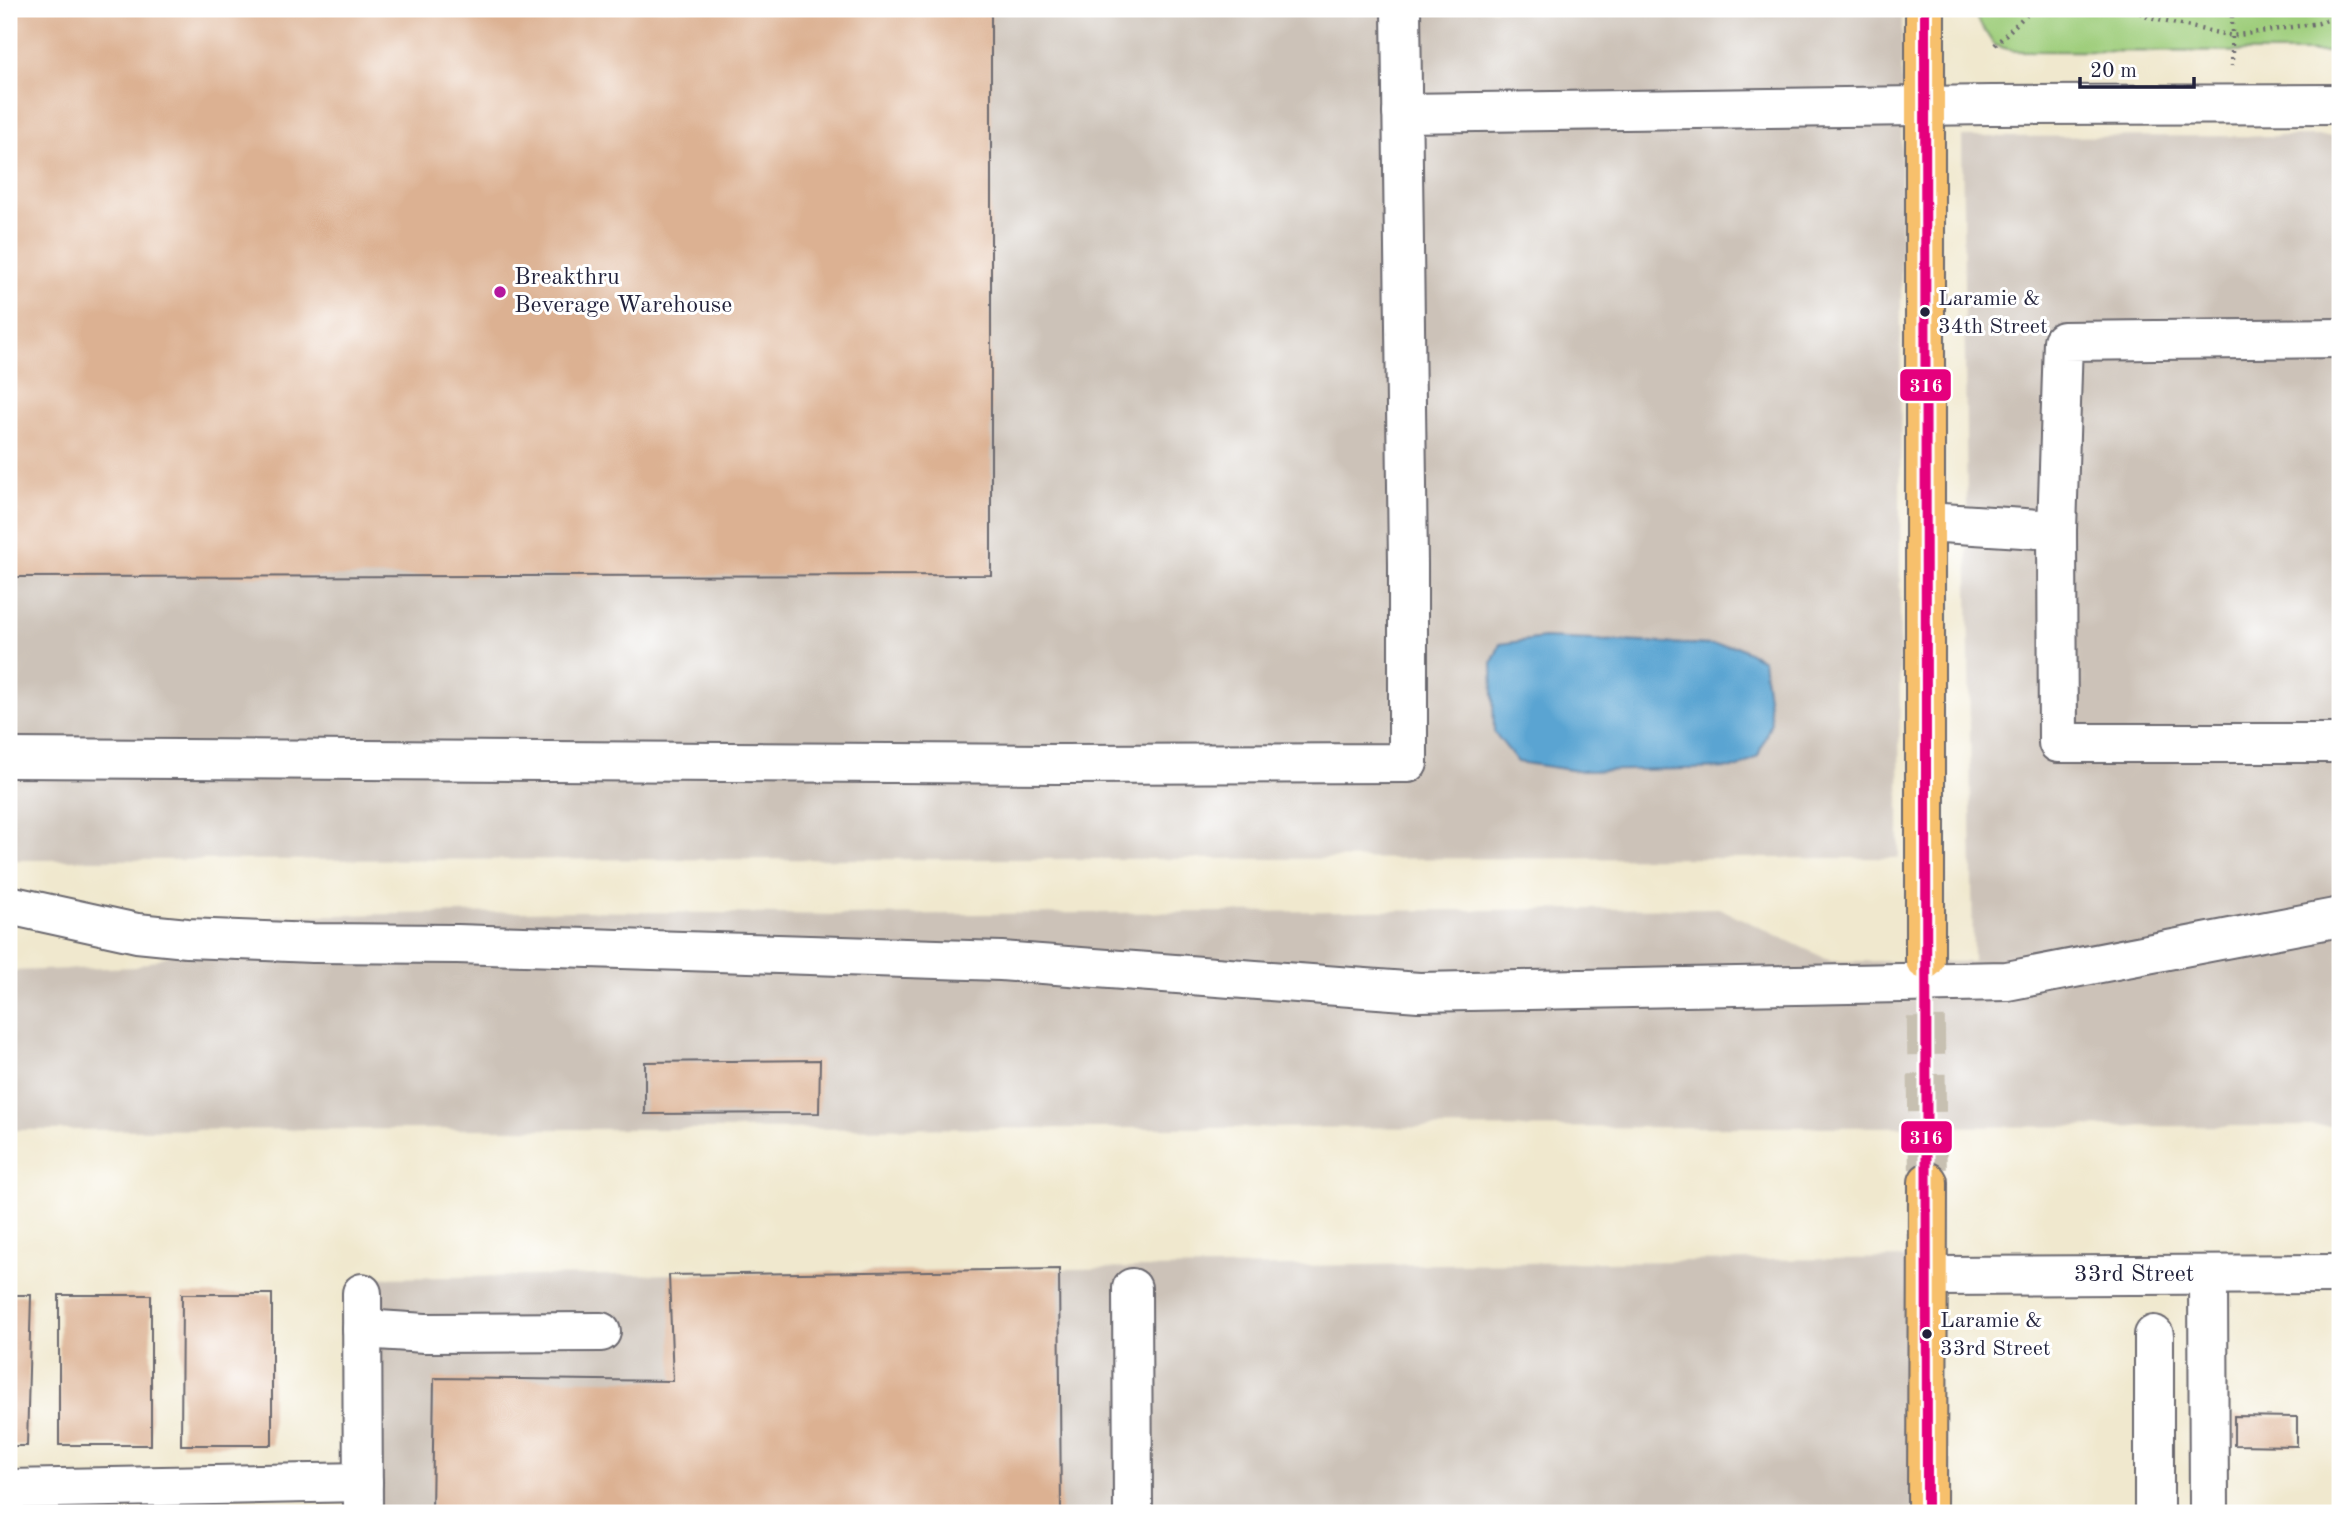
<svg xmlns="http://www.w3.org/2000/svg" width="2349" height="1522" viewBox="0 0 2349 1522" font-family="'Old Standard TT',serif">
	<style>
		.industrial { fill: #ccc2b8 }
		.green { fill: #9fce7c; stroke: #60785c; stroke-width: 2 }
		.water { fill: #5aa4d2; stroke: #3e6386; stroke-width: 2 }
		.building { fill: #dcb192 }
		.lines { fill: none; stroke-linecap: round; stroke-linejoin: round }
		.major-tunnel { stroke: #c7c0b1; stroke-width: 38; stroke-dasharray: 38 19; stroke-linecap: butt }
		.minor-casing { stroke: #6a676e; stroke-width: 42 }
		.major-casing { stroke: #6a676e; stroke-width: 42 }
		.path { stroke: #6a676e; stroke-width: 4.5; stroke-dasharray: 2 5; stroke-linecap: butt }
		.minor { stroke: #fff; stroke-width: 38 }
		.major { stroke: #f7c06c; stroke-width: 38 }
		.bus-1-casing { stroke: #fff; stroke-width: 16 }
		.bus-1 { stroke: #e5007d; stroke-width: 10 }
		.poi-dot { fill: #b5179e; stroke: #fff; stroke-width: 2.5 }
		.bus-dot { fill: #22223b; stroke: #fff; stroke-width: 2.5 }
		.labels { text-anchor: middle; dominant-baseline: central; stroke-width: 6; stroke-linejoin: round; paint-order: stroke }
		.bus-label { font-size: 22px; fill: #22223b; stroke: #fff; text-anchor: start }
		.poi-label { font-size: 24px; fill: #22223b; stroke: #fff; text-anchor: start }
		.street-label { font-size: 24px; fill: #22223b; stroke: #fff }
		.line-badge { stroke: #fff; stroke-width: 2.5 }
		.badge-label { font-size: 19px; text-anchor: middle; font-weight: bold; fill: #fff }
	</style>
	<rect width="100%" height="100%" fill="#fff"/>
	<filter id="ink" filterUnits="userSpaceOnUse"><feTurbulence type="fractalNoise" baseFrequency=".0143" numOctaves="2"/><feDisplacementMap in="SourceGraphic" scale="14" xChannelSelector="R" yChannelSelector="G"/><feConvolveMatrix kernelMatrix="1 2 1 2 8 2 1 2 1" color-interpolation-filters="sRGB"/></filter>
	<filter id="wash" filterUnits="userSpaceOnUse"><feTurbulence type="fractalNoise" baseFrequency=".00686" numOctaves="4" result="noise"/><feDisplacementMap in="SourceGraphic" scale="28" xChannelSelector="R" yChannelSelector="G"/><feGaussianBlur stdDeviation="1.57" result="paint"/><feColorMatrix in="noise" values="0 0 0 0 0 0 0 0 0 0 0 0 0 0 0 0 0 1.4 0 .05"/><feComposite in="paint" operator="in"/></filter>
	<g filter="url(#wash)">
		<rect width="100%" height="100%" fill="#f0e8ce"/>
		<!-- industrial -->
		<g class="industrial">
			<path d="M9,9H1902L1899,858L9,860Z"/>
			<path d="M2340,136V1126L9,1130V971L136,967L279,916L580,911L846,915L1719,908L1831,961L1973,962L1962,137Z"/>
			<path d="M1913,1258V1513H373L372,1278Z"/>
		</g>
		<!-- green -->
		<path class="green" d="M1977,9H2340V52L2014,51L1994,45L1977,19Z"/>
		<!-- water -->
		<path class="water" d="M1544,638L1737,646L1763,660L1771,722L1758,756L1738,768L1578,771L1518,762L1494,732L1492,663L1500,644Z"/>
		<g id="blocks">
			<!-- building -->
			<g class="building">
				<path d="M9,9H991V575L9,577Z"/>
				<path d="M820,1060L819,1113L645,1114V1062Z"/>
				<path d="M1059,1269L1061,1513H432L434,1378L673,1381L669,1275Z"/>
				<path d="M182,1294H272V1445H181Z"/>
				<path d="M9,1295H31L27,1446H9Z"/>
				<rect x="59" y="1295" width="92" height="150"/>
				<path d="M2234,1416L2297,1417V1446L2234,1445Z"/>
				<rect x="2338" y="1462" width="2" height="43"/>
			</g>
		</g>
	</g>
	<g filter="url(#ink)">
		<use href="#blocks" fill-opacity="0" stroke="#6a676e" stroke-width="2"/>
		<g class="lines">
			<!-- major-tunnel -->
			<path class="major-tunnel" d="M1925,960L1928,1182"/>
			<defs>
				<g id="minor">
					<path d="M1402,113L1992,105L2340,104"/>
					<path d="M1925,522L2057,530L2063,341L2340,338"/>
					<path d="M2057,530L2058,743H2340"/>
					<path d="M9,758L1062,764L1408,763V564L1401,9"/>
					<path d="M9,905L137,933L187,938L313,943L457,944L1001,961L1419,992L2007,981L2340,917"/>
					<path d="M2208,1275L2209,1513"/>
					<path d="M1928,1276L2340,1274"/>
					<path d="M1132,1288L1133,1513"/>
					<path d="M362,1293L363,1513"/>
					<path d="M362,1329L425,1333L601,1332"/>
					<path d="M2154,1335V1513"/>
					<path d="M9,1489L363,1482"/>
				</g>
				<g id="major">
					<path d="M1925,9V960"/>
					<path d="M1927,1513L1928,1182"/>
				</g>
			</defs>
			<!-- minor casing -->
			<use href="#minor" class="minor-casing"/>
			<!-- major casing -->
			<use href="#major" class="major-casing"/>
			<!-- path -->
			<g class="path">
				<path d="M2134,9L2149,18L2232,36L2319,23L2340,15"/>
				<path d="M2232,9V66"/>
				<path d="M1995,45L2032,9"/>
			</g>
			<!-- minor -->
			<use href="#minor" class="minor"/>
			<!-- major -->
			<use href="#major" class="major"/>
			<defs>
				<path id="bus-1" d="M1925,9L1927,1513"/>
			</defs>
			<!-- bus-1 casing -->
			<use href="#bus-1" class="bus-1-casing"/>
			<!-- bus-1 -->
			<use href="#bus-1" class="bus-1"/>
		</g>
	</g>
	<!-- markers -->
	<circle class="poi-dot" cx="500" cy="292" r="7"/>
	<g class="bus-dot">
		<circle cx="1925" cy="312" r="6"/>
		<circle cx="1927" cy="1334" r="6"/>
	</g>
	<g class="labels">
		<!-- bus labels -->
		<g class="bus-label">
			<text x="1938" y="299">Laramie &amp;<tspan x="1938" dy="28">34th Street</tspan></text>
			<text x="1940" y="1321">Laramie &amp;<tspan x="1940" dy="28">33rd Street</tspan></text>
		</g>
		<!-- poi labels -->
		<g class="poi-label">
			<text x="514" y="278">Breakthru<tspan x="514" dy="28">Beverage Warehouse</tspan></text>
		</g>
		<!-- street labels -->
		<g class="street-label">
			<text x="2134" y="1275">33rd Street</text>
		</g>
	</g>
	<g class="line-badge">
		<rect x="1899" y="368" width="53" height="34" rx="7" fill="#e5007d"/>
		<rect x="1900" y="1120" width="53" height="34" rx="7" fill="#e5007d"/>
	</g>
	<g class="badge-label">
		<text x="1926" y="392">316</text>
		<text x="1926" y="1144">316</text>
	</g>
	<!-- margin -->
	<rect width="2349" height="1522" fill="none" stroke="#fff" stroke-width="35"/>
	<!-- scale -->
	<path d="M2080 77v10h114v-10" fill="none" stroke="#22223b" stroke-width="3.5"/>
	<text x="2090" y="77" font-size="21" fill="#22223b" stroke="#ffffff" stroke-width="5" paint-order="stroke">20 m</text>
</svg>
